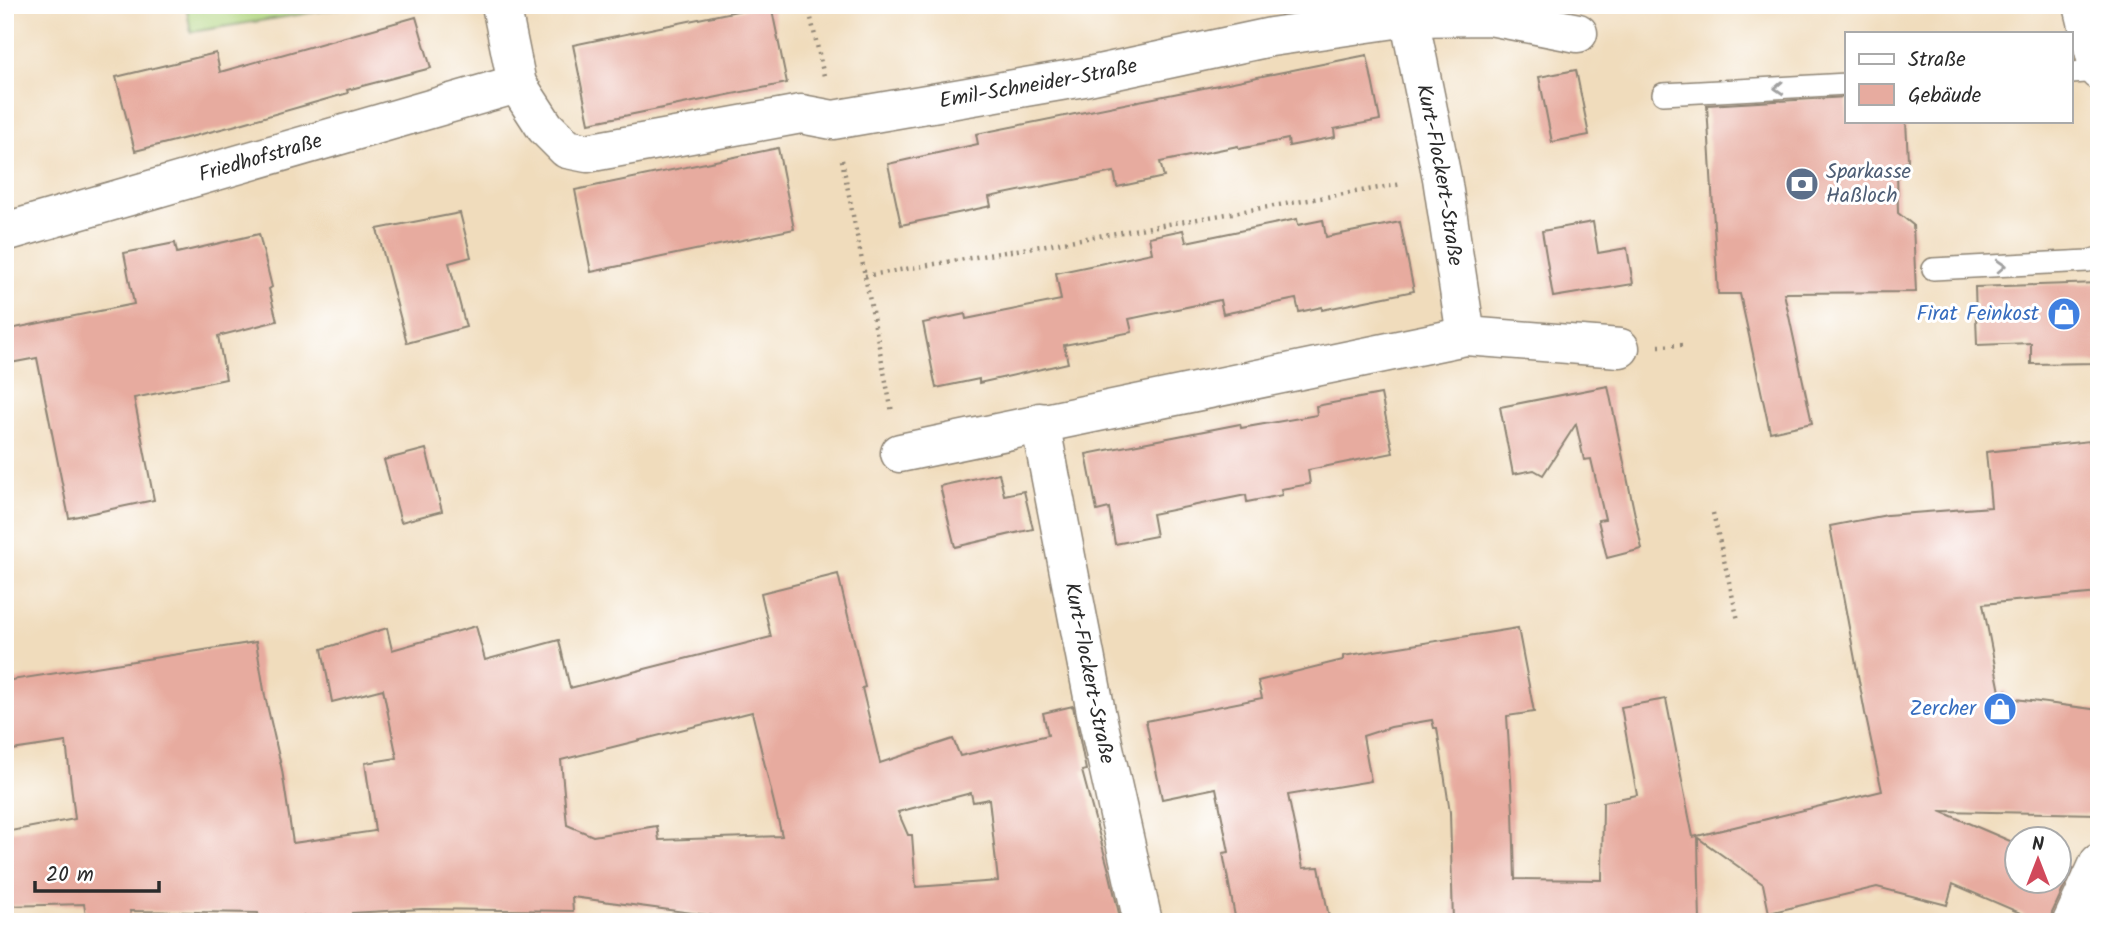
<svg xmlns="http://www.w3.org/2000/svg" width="2104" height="927" viewBox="0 0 2104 927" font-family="Kalam,sans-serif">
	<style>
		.green { fill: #afd37c; stroke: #6d7f54; stroke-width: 2 }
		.building { fill: #e7ab9f; fill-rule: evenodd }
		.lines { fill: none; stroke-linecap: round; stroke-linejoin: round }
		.service-casing { stroke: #8e8474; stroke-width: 24 }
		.minor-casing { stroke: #8e8474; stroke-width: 41 }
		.path { stroke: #8e8474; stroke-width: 4.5; stroke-dasharray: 2 5; stroke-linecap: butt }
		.service { stroke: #fff; stroke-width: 21 }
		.minor { stroke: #fff; stroke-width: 38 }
		.oneway { stroke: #a0a0a0 }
		.labels { text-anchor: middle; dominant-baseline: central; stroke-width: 6; stroke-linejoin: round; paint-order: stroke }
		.street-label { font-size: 21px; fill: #2b2b2b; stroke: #fff }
		.service-label { font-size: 21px; fill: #4e5e75; stroke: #fff; text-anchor: start }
		.shop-label { font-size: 21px; fill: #366cbe; stroke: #fff; text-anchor: end }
	</style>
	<rect width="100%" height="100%" fill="#fff"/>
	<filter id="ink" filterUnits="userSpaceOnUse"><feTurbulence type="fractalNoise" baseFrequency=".0143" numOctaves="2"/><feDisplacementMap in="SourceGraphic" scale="14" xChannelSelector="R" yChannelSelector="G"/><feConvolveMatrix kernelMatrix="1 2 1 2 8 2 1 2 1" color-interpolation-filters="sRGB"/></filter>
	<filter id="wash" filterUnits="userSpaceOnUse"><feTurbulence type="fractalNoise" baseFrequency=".00686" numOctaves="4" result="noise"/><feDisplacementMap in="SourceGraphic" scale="28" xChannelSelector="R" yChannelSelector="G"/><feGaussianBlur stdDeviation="1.57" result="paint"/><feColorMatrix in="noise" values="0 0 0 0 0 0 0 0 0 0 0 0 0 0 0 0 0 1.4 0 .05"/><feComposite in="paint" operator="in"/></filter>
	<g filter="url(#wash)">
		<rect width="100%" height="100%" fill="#f0dcbc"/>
		<!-- green -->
		<path class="green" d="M186,5H359L191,32Z"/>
		<g id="blocks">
			<!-- building -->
			<g class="building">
				<path d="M766,5H771L787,83L589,123L573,45Z"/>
				<path d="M416,17L431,68L347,90L348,93L233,126L135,151L116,77L216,53L220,72Z"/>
				<path d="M1367,55L1380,120L1334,129L1335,137L1289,146L1288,139L1239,149L1238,146L1160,162L1164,177L1117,187L1114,172L989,197L991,206L901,225L888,164L978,144L976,134Z"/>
				<path d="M1576,70L1589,135L1552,142L1539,77Z"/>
				<path d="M1847,97V121H1906L1908,160L1897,170L1898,213L1913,225L1916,292L1784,293L1812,423L1770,432L1740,294H1718L1707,105Z"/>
				<path d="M778,148L794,229L591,272L575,190Z"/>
				<path d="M460,213L471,257L449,263L466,327L407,343L377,229Z"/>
				<path d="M1297,219L1298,225L1323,220L1326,237L1400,222L1414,291L1322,310V307L1299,312L1296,299L1223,314L1220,300L1129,319L1132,332L1064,345L1068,363L979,383V379L936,388L923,323L965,314L966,319L1061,300L1056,273L1152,253L1149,237L1183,230L1186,242Z"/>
				<path d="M1593,222L1598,253L1627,248L1633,284L1553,297L1542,231Z"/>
				<path d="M259,234L272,287L269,289L277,321L218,336L226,379L134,398L154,500L69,518L37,358L5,364V330L134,304L124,253L175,243L177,253Z"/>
				<path d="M2099,283V363L2031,364V343L1977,345L1975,287Z"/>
				<path d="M1608,386L1642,549L1607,558L1598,520L1605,519L1591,459L1584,460L1576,424L1543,475L1534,470L1513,474L1500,407Z"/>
				<path d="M1381,394L1393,453L1308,470L1310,484L1281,489L1282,495L1247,502L1246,495L1152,514L1156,536L1115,544L1109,508L1097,511L1086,454L1240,424L1241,428L1317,415L1316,406Z"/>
				<path d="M2099,440V593L1983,604L2000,692L2006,690L2008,698L2099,710V814L1940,811L2017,844V881H2059V862L2073,868L2052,913L2051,922H2041L1953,884L1947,905L1877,887L1769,913L1763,884L1698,838L1700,922H1453L1450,812L1437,728H1434L1432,720L1391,727L1363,736L1371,781L1288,795L1303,868L1319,867L1330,922H1236L1223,853L1229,852L1216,788L1162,799L1146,721L1262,698L1258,681L1343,660V656L1518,628L1534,712L1507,716L1513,811L1515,879L1602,880L1603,802L1637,795L1621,707L1666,699L1693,837L1882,791L1865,713L1830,526L1887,515L1991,507L1986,452Z"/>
				<path d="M426,449L442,511L401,522L384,460Z"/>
				<path d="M999,473L1004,495L1024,491L1033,529L955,547L940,486Z"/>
				<path d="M838,574L865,687L862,688L880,763L953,739L960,756L1048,735L1043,713L1073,706L1086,770L1082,771L1109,871L1121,922H759L572,897L573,911L422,909L352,913V915L259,917L258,913L130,911L131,917L86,915L84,904L5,906V832L75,819L66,742L5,751V681L256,642L265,696L282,770L293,843L375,831L365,763L397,758L383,689L332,702L322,649L387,628L392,650L476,626L485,660L559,640L570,688L771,637L761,593ZM752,712L782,836L659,840L657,826L593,836L567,825L561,760ZM971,793L973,802L989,799L998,881L916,887L912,835H908L898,812Z"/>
			</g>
		</g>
	</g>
	<g filter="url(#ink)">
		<use href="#blocks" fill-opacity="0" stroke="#8e8474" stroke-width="2"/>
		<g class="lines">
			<defs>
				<g id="service">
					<path d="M2071,73L2099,71"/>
					<path d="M1663,94L1847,84"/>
					<path d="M1933,269L2088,261L2099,258"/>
				</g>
				<g id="minor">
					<path id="s1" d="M501,5L517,84L545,127L567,149L587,153L801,114L833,120L1084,77L1271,37L1409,17L1490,16L1578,33"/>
					<path d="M2083,5L2099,71"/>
					<path id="s2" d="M1409,17L1442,178L1466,336"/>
					<path id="s3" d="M5,232L517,84"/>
					<path id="s4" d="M1040,422L1096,712L1143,922"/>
					<path d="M900,453L1466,336L1620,348"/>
					<path d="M2072,922L2099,863"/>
				</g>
			</defs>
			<!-- service casing -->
			<use href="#service" class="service-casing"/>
			<!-- minor casing -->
			<use href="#minor" class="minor-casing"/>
			<!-- path -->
			<g class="path">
				<path d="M808,5L824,76"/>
				<path d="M842,160L892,412"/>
				<path d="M865,276L1402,184"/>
				<path d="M1659,346L1683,345"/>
				<path d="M1713,513L1738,620"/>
			</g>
			<!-- service -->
			<use href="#service" class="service"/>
			<!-- minor -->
			<use href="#minor" class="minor"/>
		</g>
		<!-- one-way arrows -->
		<defs><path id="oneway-chevron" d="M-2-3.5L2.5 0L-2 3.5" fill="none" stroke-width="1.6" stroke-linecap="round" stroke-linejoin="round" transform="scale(1.75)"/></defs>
		<g class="oneway">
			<use href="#oneway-chevron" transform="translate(1779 88) rotate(177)"/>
			<use href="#oneway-chevron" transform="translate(2001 266) rotate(-3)"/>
		</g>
	</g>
	<!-- icons -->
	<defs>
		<symbol id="bank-disc" viewBox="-11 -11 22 22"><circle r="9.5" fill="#5c6f8a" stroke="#fff"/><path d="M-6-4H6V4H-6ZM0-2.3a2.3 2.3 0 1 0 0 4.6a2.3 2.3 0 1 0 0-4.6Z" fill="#fff"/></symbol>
		<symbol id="shop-disc" viewBox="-11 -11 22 22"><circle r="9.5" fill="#3f7fe0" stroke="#fff"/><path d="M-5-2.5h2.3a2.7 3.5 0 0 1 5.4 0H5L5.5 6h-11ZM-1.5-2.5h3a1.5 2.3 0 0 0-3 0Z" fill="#fff"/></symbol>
	</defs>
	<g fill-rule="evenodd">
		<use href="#bank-disc" x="1783" y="165" width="38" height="38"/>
		<use href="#shop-disc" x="2045" y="295" width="38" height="38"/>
		<use href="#shop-disc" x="1981" y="690" width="38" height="38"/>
	</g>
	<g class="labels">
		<!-- street labels -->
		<g class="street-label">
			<text stroke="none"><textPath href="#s1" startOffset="642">Emil-Schneider-Straße</textPath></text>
			<text stroke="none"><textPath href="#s3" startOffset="266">Friedhofstraße</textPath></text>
			<text stroke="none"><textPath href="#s2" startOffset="161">Kurt-Flockert-Straße</textPath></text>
			<text stroke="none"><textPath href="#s4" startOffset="256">Kurt-Flockert-Straße</textPath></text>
		</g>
		<!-- service labels -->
		<g class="service-label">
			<text x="1826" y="172">Sparkasse<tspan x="1826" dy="24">Haßloch</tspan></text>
		</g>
		<!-- shop labels -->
		<g class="shop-label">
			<text x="2039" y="314">Firat Feinkost</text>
			<text x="1976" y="709">Zercher</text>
		</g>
	</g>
	<!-- margin -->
	<rect width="2104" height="927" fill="none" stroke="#fff" stroke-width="28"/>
	<!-- legend -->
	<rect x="1845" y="32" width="228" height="91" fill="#ffffff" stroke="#aaaaaa" stroke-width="2"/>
	<rect x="1859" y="54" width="35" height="10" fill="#ffffff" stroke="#aaaaaa" stroke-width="2"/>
	<text x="1908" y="66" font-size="21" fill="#2b2b2b">Straße</text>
	<rect x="1859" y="84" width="35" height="21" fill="#e7ab9f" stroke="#aaaaaa" stroke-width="2"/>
	<text x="1908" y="102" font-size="21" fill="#2b2b2b">Gebäude</text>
	<!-- north arrow -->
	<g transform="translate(2038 860)"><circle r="33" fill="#ffffff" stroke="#aaaaaa" stroke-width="2"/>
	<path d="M0-5L12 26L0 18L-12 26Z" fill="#d1495b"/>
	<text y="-10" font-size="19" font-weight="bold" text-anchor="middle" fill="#2b2b2b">N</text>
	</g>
	<!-- scale -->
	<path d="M35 881v10h124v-10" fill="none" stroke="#2b2b2b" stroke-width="3.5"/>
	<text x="46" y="881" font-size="21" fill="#2b2b2b" stroke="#ffffff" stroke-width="5" paint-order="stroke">20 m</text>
</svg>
